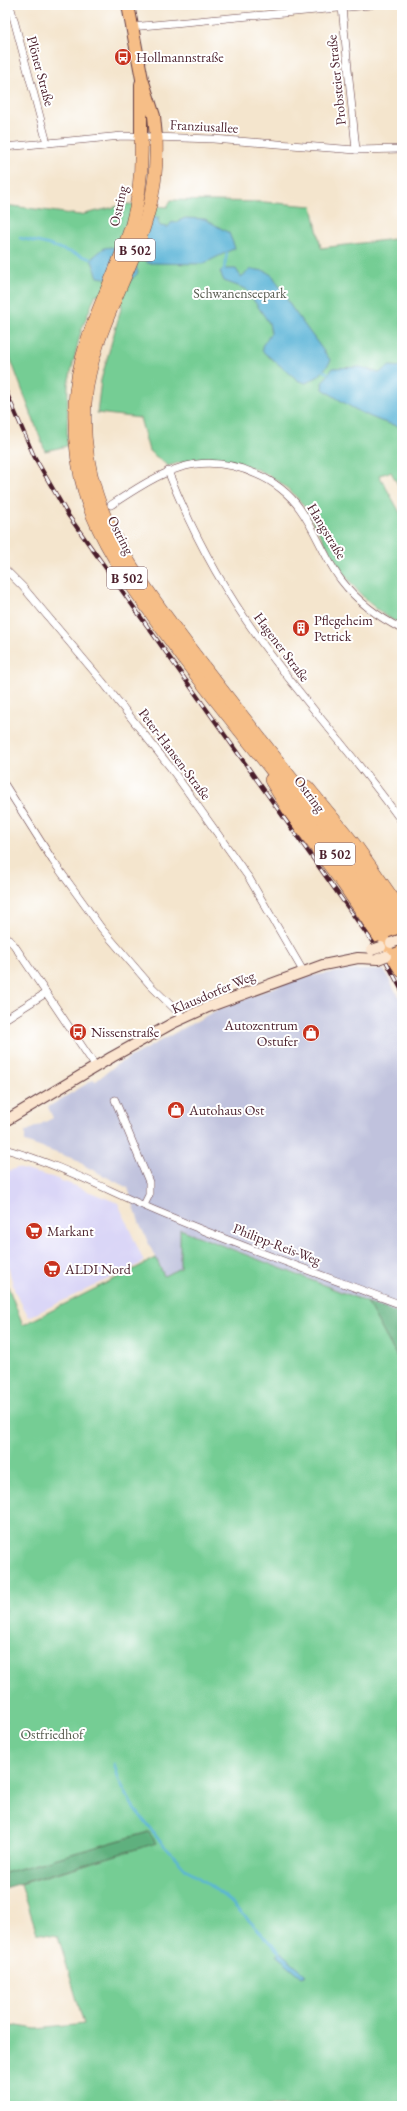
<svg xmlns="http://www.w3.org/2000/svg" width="407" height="2111" viewBox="0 0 407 2111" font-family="'EB Garamond',serif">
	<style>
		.built { fill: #dad6f7 }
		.industrial { fill: #c0c2dd }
		.green { fill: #74cd94; stroke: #5f7660 }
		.forest { fill: #5fb07e; stroke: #546854 }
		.water { fill: #5ab4d7; stroke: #526a81 }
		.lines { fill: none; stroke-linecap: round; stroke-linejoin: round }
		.stream { stroke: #5ab4d7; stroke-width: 2.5 }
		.street-casing { stroke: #643d43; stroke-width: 8 }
		.secondary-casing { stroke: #643d43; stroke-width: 12 }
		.primary-casing { stroke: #643d43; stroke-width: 14 }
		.highway-casing { stroke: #643d43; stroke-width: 14 }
		.street { stroke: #fff; stroke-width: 7 }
		.secondary { stroke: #fbe5cf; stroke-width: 10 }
		.primary { stroke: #f6be87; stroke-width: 12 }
		.highway { stroke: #f6be87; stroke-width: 13 }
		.rail-casing { stroke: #4a1f2b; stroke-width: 4 }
		.rail { stroke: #fff; stroke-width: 2.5; stroke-dasharray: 8; stroke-linecap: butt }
		.secondary-bridge-casing { stroke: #643d43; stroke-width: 12; stroke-linecap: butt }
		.secondary-bridge { stroke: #fbe5cf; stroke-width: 10 }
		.labels { text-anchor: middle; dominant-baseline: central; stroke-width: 4; stroke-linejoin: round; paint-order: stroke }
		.shield { fill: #fff; stroke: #80626b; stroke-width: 1 }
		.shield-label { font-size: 13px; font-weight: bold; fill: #4a1f2b }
		.poi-label { font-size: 14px; fill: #4a1f2b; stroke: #fff; text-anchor: start }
		.street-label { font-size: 14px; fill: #4a1f2b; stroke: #fff }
		.park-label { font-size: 14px; fill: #595c50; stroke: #fff }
	</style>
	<rect width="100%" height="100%" fill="#fff"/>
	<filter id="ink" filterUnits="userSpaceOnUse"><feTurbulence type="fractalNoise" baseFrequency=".025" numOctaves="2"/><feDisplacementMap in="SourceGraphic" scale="8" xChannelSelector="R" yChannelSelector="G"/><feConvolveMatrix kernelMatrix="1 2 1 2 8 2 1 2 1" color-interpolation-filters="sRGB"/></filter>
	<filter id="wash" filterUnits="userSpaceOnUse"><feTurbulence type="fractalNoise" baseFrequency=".012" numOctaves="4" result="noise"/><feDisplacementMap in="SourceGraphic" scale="16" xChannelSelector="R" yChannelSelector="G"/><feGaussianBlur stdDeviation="0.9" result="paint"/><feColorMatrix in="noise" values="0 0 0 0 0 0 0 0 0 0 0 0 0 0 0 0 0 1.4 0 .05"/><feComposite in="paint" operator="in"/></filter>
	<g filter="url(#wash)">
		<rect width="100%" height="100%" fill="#f4e5cd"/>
		<!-- built -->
		<path class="built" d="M17,1168L52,1177L118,1203L144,1262L29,1317L15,1292L5,1255V1172Z"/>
		<!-- industrial -->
		<path class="industrial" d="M349,970H384L402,1003V1315L181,1229L180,1268L164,1276L140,1225L128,1188L85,1166L77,1160L25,1142V1132L53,1118L48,1107L93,1080L96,1081L116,1065L215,1011L297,978Z"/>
		<!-- green -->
		<g class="green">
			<path d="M171,200L264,202L312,206L321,248L402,238V492L391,472L379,475L402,516V625C361,605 342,572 320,534C314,525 309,514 303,505C271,464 216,450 168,466L149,451L140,418L97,413L101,380L122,305L96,294L81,331L68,384L67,446L45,451L5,344V205L80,215L128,204L167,207Z"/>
			<path d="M180,1229L367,1302L402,1366V2106H5V2024L36,2029L84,2024L58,1936L37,1933L21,1884L156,1843L148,1832L5,1873V1279L23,1325L156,1258L164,1276L180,1268Z"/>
		</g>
		<!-- forest -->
		<g class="forest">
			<path d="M367,1302L402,1315V1366Z"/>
			<path d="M149,1832L156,1843L5,1888V1873Z"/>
		</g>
		<!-- water -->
		<g class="water">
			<path d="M159,217L158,220L160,226L168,227L172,222L174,223L185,218L205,219L229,233L235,248L203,264L147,263L131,221Z"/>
			<path d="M112,247L134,260L138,273L129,282L98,277L91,259L104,248Z"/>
			<path d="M224,269H236L241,277L251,269L265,271L273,276L292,308L331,361L319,376L306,383L299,381L262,351V346L271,333L269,323L246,289L224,281L220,272Z"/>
			<path d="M390,366L402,367V427C372,421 348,406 323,389L322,383L333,368L361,367L379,373Z"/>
			<path d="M280,1952L307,1975L302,1977L277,1956Z"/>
		</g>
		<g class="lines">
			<!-- stream -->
			<g class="stream">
				<path d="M20,238L46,244L91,259"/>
				<path d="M224,269L227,253"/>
				<path d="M324,371L328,373"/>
				<path d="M114,1764L119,1780L132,1805L159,1840L186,1869L226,1897L280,1952"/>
			</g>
		</g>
	</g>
	<g filter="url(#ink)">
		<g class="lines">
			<defs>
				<g id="street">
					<path d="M10,5L47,143"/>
					<path d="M342,7L356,150"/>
					<path d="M131,27L371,5"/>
					<path d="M5,147L122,136L213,139L356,150L402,149"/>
					<path d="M168,471C191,530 220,584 257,636C302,700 357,758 402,822"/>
					<path d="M111,505C160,473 197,448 256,474C273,481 290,494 300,509C316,531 325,559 341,580C357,601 378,617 402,629"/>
					<path d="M5,569L23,587L102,681L170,767L249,878L303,971"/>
					<path d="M5,785L53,861L102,929L151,986L184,1018"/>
					<path d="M5,936L14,945L96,1067"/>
					<path d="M5,1019L46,993"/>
					<path d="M115,1100L149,1182V1195L144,1205"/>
					<path d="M5,1149C62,1165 108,1191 161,1213C241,1247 322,1275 402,1305"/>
				</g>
				<path id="secondary" d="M5,1121L112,1057L173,1023L208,1007L323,965L358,958L378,959"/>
				<g id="primary">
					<path d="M128,5L142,79L154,116L156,137"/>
					<path d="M141,137V84"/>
				</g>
				<g id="highway">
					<path d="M141,137C142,166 140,196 132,224C114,285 77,340 75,405C74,436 77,467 86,497C100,540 126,578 152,614C189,668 230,718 271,769C317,828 360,888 402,950"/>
					<path d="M156,137C157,161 155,186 149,209C132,276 90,333 85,403C83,433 87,464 96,493C108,533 133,570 157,604C191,652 228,698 265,745C312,805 361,866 402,931"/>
					<path d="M271,780L290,812L343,883L402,971"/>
					<path d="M307,787L358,849L402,912"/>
				</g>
			</defs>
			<!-- street casing -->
			<use href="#street" class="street-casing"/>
			<!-- secondary casing -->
			<use href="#secondary" class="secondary-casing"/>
			<!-- primary casing -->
			<use href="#primary" class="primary-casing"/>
			<!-- highway casing -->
			<use href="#highway" class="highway-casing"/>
			<!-- street -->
			<use href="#street" class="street"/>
			<!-- secondary -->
			<use href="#secondary" class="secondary"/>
			<!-- primary -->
			<use href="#primary" class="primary"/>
			<!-- highway -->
			<use href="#highway" class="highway"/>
			<defs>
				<path id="rail" d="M5,389L34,456L68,515L386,961L402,991"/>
			</defs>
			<!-- rail casing -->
			<use href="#rail" class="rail-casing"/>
			<!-- rail -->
			<use href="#rail" class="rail"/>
			<defs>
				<g id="secondary-bridge">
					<path d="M391,943L402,939"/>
					<path d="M372,950L381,947"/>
					<path d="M378,959L386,956"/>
				</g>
			</defs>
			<!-- secondary-bridge casing -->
			<use href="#secondary-bridge" class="secondary-bridge-casing"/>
			<!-- secondary-bridge -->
			<use href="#secondary-bridge" class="secondary-bridge"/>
		</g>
	</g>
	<!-- icons -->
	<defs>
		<symbol id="bus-disc" viewBox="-11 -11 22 22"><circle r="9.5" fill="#c8321e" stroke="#fff"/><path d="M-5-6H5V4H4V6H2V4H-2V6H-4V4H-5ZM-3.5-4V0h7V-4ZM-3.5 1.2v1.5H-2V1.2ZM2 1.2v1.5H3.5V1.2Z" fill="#fff"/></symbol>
		<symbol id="building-disc" viewBox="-11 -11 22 22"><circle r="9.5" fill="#c8321e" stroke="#fff"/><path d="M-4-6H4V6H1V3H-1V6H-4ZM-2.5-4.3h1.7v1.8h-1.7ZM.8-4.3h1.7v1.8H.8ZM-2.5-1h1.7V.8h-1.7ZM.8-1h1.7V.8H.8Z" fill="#fff"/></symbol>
		<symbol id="shop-disc" viewBox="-11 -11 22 22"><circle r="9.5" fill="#c8321e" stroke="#fff"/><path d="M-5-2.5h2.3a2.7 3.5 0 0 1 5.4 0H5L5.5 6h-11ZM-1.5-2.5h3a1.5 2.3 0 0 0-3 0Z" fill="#fff"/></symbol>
		<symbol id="supermarket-disc" viewBox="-11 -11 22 22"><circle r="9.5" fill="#c8321e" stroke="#fff"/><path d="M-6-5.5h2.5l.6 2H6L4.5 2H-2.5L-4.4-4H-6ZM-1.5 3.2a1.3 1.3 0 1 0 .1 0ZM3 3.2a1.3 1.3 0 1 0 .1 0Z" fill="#fff"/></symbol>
	</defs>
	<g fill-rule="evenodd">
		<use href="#bus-disc" x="113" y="47" width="20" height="20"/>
		<use href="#building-disc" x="291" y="618" width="20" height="20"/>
		<use href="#bus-disc" x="68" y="1022" width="20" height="20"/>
		<use href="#shop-disc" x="301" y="1023" width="20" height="20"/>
		<use href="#shop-disc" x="166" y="1100" width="20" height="20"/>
		<use href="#supermarket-disc" x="24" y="1221" width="20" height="20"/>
		<use href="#supermarket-disc" x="42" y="1259" width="20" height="20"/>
	</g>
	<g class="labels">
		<!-- shield labels -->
		<g class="shield">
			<rect x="115" y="239" width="40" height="22" rx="3"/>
			<rect x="107" y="567" width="40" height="22" rx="3"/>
			<rect x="315" y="843" width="40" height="22" rx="3"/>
		</g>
		<g class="shield-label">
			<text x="135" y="250">B 502</text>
			<text x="127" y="578">B 502</text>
			<text x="335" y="854">B 502</text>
		</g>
		<!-- poi labels -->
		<g class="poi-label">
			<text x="136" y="57">Hollmannstraße</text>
			<text x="314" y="620">Pflegeheim<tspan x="314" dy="16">Petrick</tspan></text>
			<text x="298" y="1025" text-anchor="end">Autozentrum<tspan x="298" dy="16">Ostufer</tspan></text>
			<text x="91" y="1032">Nissenstraße</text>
			<text x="189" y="1110">Autohaus Ost</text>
			<text x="47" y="1231">Markant</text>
			<text x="65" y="1269">ALDI Nord</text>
		</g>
		<!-- street labels -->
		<g class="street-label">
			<text transform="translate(41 71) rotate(75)">Plöner Straße</text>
			<text transform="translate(336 80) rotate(-96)">Probsteier Straße</text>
			<text transform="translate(204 126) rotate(3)">Franziusallee</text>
			<text transform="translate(118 206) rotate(-78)">Ostring</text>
			<text transform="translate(327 531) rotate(59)">Hangstraße</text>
			<text transform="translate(121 535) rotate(63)">Ostring</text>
			<text transform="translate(282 647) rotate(53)">Hagener Straße</text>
			<text transform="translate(175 754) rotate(53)">Peter-Hansen-Straße</text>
			<text transform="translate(310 794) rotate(53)">Ostring</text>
			<text transform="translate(213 992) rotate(-23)">Klausdorfer Weg</text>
			<text transform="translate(277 1244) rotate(21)">Philipp-Reis-Weg</text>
		</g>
		<!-- park labels -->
		<g class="park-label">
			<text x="240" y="293">Schwanenseepark</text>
			<text x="52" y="1734">Ostfriedhof</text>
		</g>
	</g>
	<!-- margin -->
	<rect width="407" height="2111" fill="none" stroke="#fff" stroke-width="20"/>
</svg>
